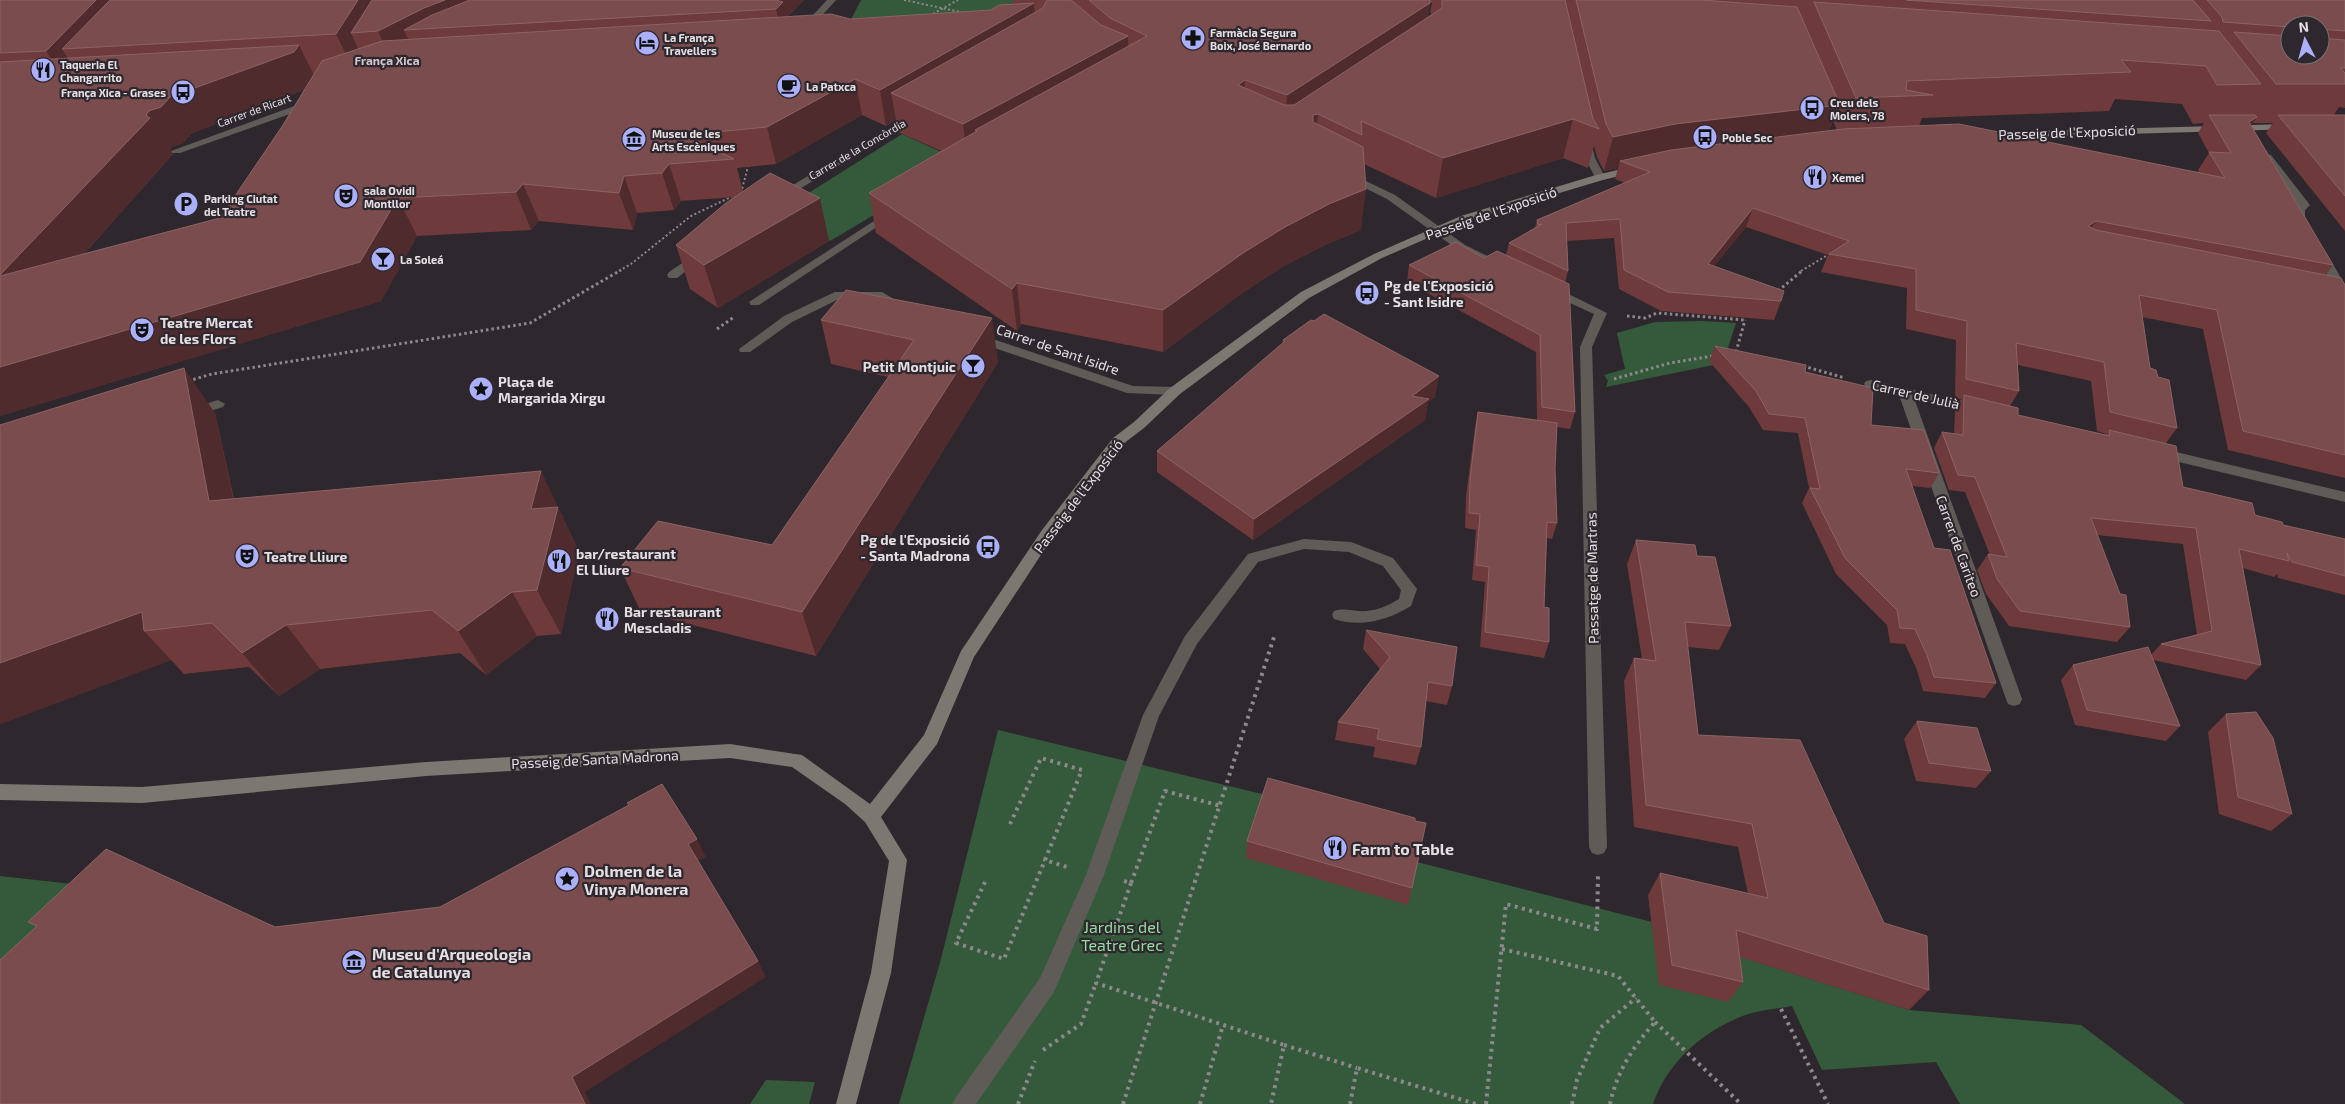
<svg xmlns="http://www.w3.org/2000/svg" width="2345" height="1104" viewBox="0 0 2345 1104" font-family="'Exo 2',sans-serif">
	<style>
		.green { fill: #345a3b }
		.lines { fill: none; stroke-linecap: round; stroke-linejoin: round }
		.path-far2 { stroke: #8e888d; stroke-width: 2; stroke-dasharray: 2 2.5; stroke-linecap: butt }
		.path-far1 { stroke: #8e888d; stroke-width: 3; stroke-dasharray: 2.5 3; stroke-linecap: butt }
		.path { stroke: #8e888d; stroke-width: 4; stroke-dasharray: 3 4.5; stroke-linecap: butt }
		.lane { fill: #5f5c58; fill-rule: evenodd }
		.street { fill: #5f5c58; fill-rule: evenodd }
		.secondary { fill: #7c7771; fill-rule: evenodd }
		.wall { fill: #6e3a3b; fill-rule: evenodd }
		.shaded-wall { fill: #4f2b2e }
		.building { fill: #7b4c4d; stroke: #8b6364 }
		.labels { text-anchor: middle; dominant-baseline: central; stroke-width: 4.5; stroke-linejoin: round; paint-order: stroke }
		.far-poi-label { font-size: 11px; font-weight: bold; fill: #e4dfe3; stroke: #2f272e; text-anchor: start }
		.far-street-label { font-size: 11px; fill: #e4dfe3; stroke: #2f272e }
		.far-neighbourhood-label { font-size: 12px; font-weight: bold; fill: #cfc6ce; stroke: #2f272e }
		.street-label { font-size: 14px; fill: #e4dfe3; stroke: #2f272e }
		.poi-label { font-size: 14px; font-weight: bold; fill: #e4dfe3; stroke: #2f272e; text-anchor: start }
		.near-poi-label { font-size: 16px; font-weight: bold; fill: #e4dfe3; stroke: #2f272e; text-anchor: start }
		.near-park-label { font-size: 16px; fill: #94dca0; stroke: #2f272e }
	</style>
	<rect width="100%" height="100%" fill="#2f272e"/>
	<!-- green -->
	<g class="green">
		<path d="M861,0H1022L995,20L848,25Z"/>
		<path d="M902,134L963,162L830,241L777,213Z"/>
		<path d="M1703,321L1736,323L1723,363L1606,387L1608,381L1604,375L1625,369L1617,333L1655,322Z"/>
		<path d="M998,730L1266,795L1417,862L1652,922L1722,951L1909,1010L2081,1025L2185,1104H1960L1936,1062L1822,1070L1792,1006C1776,1009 1755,1010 1740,1017C1701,1033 1667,1063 1653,1104H899L941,959Z"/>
		<path d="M0,876L90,886L0,975Z"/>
		<path d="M766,1080L815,1082L809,1104H750Z"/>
	</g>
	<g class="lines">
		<!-- path-far2 -->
		<g class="path-far2">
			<path d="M904,0L965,13"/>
			<path d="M929,16L958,0"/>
			<path d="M741,193L749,163"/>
			<path d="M619,271L631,264L691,216L733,196"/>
			<path d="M1801,271L1831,253"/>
		</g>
		<!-- path-far1 -->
		<g class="path-far1">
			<path d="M1778,291L1803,270"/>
			<path d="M1627,316L1645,318L1657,313L1745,320"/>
			<path d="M717,329L734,317"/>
			<path d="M1736,352L1745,320"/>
			<path d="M1803,366L1845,378"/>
			<path d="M1614,379L1670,363L1713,356"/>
			<path d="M188,381L212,374L530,323L621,270"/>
		</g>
		<!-- path -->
		<g class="path">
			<path d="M1010,824L1041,758L1082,770L1045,860L1067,867"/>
			<path d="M1124,881L1131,883L1165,791L1221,806"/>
			<path d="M985,882L956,943L1004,959L1045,860"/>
			<path d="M1131,883L1096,983L1284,1045L1271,1104"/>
			<path d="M1502,949L1618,976L1655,1022C1633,1047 1617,1071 1610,1104"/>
			<path d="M1781,1009L1828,1104"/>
			<path d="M1655,1022L1741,1104"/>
			<path d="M1284,1045L1357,1068"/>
			<path d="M1043,1050L1081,1024L1096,983"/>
			<path d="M1018,1104L1035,1061"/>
			<path d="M1123,1104L1274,637"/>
			<path d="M1200,1104L1223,1025"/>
			<path d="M1350,1104L1357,1068L1476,1104"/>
			<path d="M1486,1104L1506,904L1597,929L1598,875"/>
			<path d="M1572,1104L1577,1080L1600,1028L1636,998"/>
		</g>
		<!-- lane -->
		<g class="lane">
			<path d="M218,400L225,404L223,407L191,417L184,413L186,410Z"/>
			<path d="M1304,539L1351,542L1393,558L1417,589L1411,606C1388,620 1362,628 1334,619L1332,615L1334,611C1342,608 1350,610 1358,611C1374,612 1386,607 1399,599L1401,590L1383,566L1349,552L1304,549L1258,562L1197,644L1159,716L1104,875L1054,992L976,1104H952L956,1097L1040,978L1086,875L1143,715L1185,636L1248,554Z"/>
		</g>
		<!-- street -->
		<g class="street">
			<path d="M827,0H836L807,32H801V28Z"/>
			<path d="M311,100L315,101V105L180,153H172L171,151Z"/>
			<path d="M913,113L917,114V118L783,199L779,200L773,197Z"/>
			<path d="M1586,138L1591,141L1595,158L1605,177L1604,179H1596L1585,158L1581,141Z"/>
			<path d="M2267,154L2271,155L2310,205L2305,210V217L2310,226L2308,228H2300L2293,217V209L2298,204L2262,157Z"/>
			<path d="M1347,172L1395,195L1465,245L1508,266L1502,270L1498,269L1457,249L1387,199L1343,177L1342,175Z"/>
			<path d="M891,210L897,213L895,215L759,305H751L749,302Z"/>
			<path d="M2320,248L2326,252L2345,285V300L2339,296L2314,252Z"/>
			<path d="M700,251L704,253L706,255L704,257L677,278H669L667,275L669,272Z"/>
			<path d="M1552,286L1607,313L1592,347L1607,847L1604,853L1598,855L1592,853L1589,847L1580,347L1594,314L1548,293L1546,290L1548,287Z"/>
			<path d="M835,292H882L909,308L907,311H899L880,300H837L792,322L750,352H740L739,349L784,316Z"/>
			<path d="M978,334L1133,386L1175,387L1182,391L1175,395L1127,393L974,341L972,338Z"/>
			<path d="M1871,380L1977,405L1984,409L1977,413L1914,398L2022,699L2020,704L2014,706L2008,704L2006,699L1899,395L1866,387L1864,384L1866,381Z"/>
			<path d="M2159,448L2345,492V502L2154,456L2152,453Z"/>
		</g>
		<!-- secondary -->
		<g class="secondary">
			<path d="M2290,124L2295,127L2294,129L1991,138L1986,135L1991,132Z"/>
			<path d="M1635,166L1639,167V171L1603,180L1469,220L1382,258L1309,298L1180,394L1144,428L1123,444L1052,538L974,657L937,744L881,817L907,860L891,973L856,1104H836L871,973L889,861L865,822L845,804L792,767L730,758L426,776L142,803L0,800V784L142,787L426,762L730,744L802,755L870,804L924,735L961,651L1042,530L1113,438L1134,422L1170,388L1301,292L1374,254L1461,216L1596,175Z"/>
		</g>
	</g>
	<!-- wall -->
	<g class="wall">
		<path d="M0,0H804L787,17L850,19L991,10L1013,4V0H2345V108L2339,107L2334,115H2345V231L2266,133L2273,123H2253L2251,125L2333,265L2326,275L2345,285V478L2228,450L2203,329L2142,317L2150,368L2158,377L2177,428L2166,443L2183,487L2255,515L2283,525L2345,539V595L2278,578L2277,574L2274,577L2243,568L2261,665L2246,680L2153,660L2180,726L2166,741L2075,725L2061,680L2073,665L2151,655L2161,644L2197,635L2183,544L2097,535L2130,627L2117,642L2009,626L1986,594L1977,570L1988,554L1990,555L1965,492L1949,490L1934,448L1942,432L1954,434L1955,411L1961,399L1955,398L1956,340L1906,329L1907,288L1821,272L1828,255L1746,227L1714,266L1781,301L1774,320L1661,311L1619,289L1614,238L1567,241L1568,271L1565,283L1575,412L1570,429L1556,427L1555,469L1557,523L1552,539L1547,538L1544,607L1549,642L1544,658L1480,647L1485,582L1472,580L1476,530L1465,528L1466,496L1475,427L1478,412L1537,420L1536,352L1407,282L1409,265L1484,258L1506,255L1509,243L1535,228L1537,220L1625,183L1615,179L1618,168L1604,171L1597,157L1594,146L1588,168L1563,158L1436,198L1364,164L1361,230L1325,245L1282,267L1241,294L1163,352L1021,324L1017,331L876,233L869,193L941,151L898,132L896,120L886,126L862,115L776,164L737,168L743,191L829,241L718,308L690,289L676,245L735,197L681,201L674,210L637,213L633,230L539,221L531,230L417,236L381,301L0,416ZM1430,3H1432L1430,12L1432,15L1428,17ZM2290,25H2320V55H2290ZM304,90L283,125L220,218L84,254L173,154L170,150L171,147L183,143L192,133ZM2115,99L2182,104L2193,124L2204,123L2198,133L2209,153L2198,170L2199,173L1919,126L1922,118L2109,111ZM1833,121L1837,130L1829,131ZM2018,365L2091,381L2097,431L2106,434L2105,435L2018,415L2010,406L2019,391Z"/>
		<path d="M846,290L998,362L816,656L641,612L620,568L772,545L888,377L831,364L821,320Z"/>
		<path d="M1283,340L1435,397L1428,402L1425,420L1253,540L1157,472V451L1282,344Z"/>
		<path d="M1715,346L1805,372L1871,425L1939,473L1930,488L1912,486L1934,548L1996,683L1985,698L1923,691L1917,670L1905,644L1890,643L1887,625L1836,574L1802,503L1809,488L1798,433L1763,430L1749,407L1709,361Z"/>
		<path d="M215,413L234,499L563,515L562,517L579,551L561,634L537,636L486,675L460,653L320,669L279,696L249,667L184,674L171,660L0,724Z"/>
		<path d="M1636,540L1697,556L1731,626L1719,650L1688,647L1698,735L1884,923L1929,990L1909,1010L1740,957L1743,982L1728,1002L1659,985L1648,895L1660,873L1748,894L1738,847L1634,827L1624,681L1634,658L1642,659L1627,564Z"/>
		<path d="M1366,630L1452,686L1447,705L1426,701L1421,747L1416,765L1373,757L1375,747L1335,740L1338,722L1380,669L1363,649Z"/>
		<path d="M2226,714L2292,814L2271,831L2219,814L2208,732Z"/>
		<path d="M1917,721L1991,771L1976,788L1916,781L1904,739Z"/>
		<path d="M1415,821L1412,888L1408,905L1246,858L1247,841Z"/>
	</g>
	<!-- shaded-wall -->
	<g class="shaded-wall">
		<path d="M96,0H149L62,49L79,75L69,86L46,51Z"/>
		<path d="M358,0H395L351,33L361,55L353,69L336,34Z"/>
		<path d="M445,0H548L404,30L415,55L394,66L378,31L424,8Z"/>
		<path d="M765,0H804L786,17L784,43L776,9Z"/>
		<path d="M1034,3L1037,37L891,93L896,120L886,126L880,90Z"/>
		<path d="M1430,3L1425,40L1318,114L1315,153L1285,134L1287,95Z"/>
		<path d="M1128,36L1129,73L977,131L975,130L979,158L968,164L963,124Z"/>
		<path d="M299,45L317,81L312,87L192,133L183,143L171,147L170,150L173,154L29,315L0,279V275L146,115L149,111L170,97Z"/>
		<path d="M855,79L862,115L776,164L767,127Z"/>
		<path d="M1245,80L1243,118L1238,85Z"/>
		<path d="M1840,105L1826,138L1620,161L1618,168L1604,171L1613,137L1675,124Z"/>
		<path d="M2257,117L2245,135L2249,122Z"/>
		<path d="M1573,119L1563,158L1436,198L1443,158Z"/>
		<path d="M669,164L681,201L674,210L662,173Z"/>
		<path d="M624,176L637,213L633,230L619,193Z"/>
		<path d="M523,184L539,221L531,230L516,192Z"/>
		<path d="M1366,189L1361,230L1325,245L1282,267L1241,294L1163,352V310L1243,253L1285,227L1329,204Z"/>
		<path d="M398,198L417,236L381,301L0,416V367Z"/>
		<path d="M820,198L829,241L718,308L704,265Z"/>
		<path d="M1753,208L1746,227L1701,282L1708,264Z"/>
		<path d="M2096,221L2085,239L2088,226Z"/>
		<path d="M1017,283L1021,324L1017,331L1012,289Z"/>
		<path d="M992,318L998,362L816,656L802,612Z"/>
		<path d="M184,368L215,413L243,545L209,501Z"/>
		<path d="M1439,376L1435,397L1428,402L1425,420L1253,540L1254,519Z"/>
		<path d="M541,471L579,551L561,634L537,590L531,509Z"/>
		<path d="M512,592L537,636L486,675L458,631Z"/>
		<path d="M142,612L144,631L171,660L0,724V663Z"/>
		<path d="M286,625L320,669L279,696L242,653Z"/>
		<path d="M697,839L706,857L697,861L688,844Z"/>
		<path d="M758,961L766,977L585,1092L591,1104H585L572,1077Z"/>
	</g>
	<!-- building -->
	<g class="building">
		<path d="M0,0H96L46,51L0,53Z"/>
		<path d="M110,0H358L336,34L62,49Z"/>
		<path d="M372,0H445L424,8L378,31L351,33Z"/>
		<path d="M470,0H776L783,2L776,9L404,30L432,15Z"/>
		<path d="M1047,0H1071L1101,25L1128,36L963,124L891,93L1043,8Z"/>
		<path d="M1089,0H1430V3L1287,95L1245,80L1238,85L1284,105H1294L1442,8V0H1565L1593,119L1599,129L1573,119L1443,158L1361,121L1362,135L1318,114L1313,115V122L1363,147L1366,189L1329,204L1285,227L1243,253L1163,310L1017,283L1012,289L869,193L977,131L975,130L1147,36L1110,18Z"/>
		<path d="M1576,0H1701L1797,7L1840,105L1675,124L1613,137L1606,124Z"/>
		<path d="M1906,0H2193L2211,21Z"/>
		<path d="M2207,0H2345V31L2320,29V25H2290V27L2223,22L2222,17Z"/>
		<path d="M1814,2L2219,31L2261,84L2217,85L2206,66L2121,60L2131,72L1907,81L1906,90L1933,95L1856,98Z"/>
		<path d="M1034,3L880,90L855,79L767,127L686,135L734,159L669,164L662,173L624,176L619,193L523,184L516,192L398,198L360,262L0,367V276L220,218L283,125L322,61L382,41L831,14L850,19L991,10L999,5Z"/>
		<path d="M2234,32L2290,36V55H2320V38L2345,40V68H2340L2345,73V84H2276Z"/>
		<path d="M299,45L294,52L170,97L161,107L149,111L146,115L150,118L0,275V62Z"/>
		<path d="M2209,115H2255L2257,117L2249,122L2333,265L2096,221L2088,226L2096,230L2341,278L2345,285V455L2243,431L2217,310L2139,295L2150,368L2156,370L2158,377L2169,380L2177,428L2110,412L2104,362L2016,343L2019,391L1966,379L1967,321L1916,310V269L1829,254L1849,241L1753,208L1708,264L1784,291L1781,301L1668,292L1624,270L1620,219L1566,223L1568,271L1509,243L1542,224L1538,225L1537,220L1650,172L1620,161L1671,150L1843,129L1959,124L2225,178L2209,152L2231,153Z"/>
		<path d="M2278,115H2345V196Z"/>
		<path d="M770,173L820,198L704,265L676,245L726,203Z"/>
		<path d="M1456,242L1484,258L1497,251L1569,284L1575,412L1542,407L1540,335L1409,265Z"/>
		<path d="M846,290L992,318L802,612L620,568L658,521L772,545L914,340L821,320Z"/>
		<path d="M1324,314L1439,376L1412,396L1429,399L1254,519L1157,451L1285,341L1283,340L1311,320L1314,321Z"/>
		<path d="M1715,346L1806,365L1805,372L1873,388L1871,425L1924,430L1939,473L1906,469L1934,548L1950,550L1996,683L1934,677L1927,655L1915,629L1900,628L1897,610L1845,558L1810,488L1820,489L1805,418L1769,414L1756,391Z"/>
		<path d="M184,368L209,501L541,471L531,509L558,507L537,590L512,592L458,631L432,610L286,625L242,653L212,623L144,631L142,612L0,663V425Z"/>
		<path d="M1964,395L2018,408V415L2110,436L2109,430L2176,446L2183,487L2252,503L2255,515L2282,522L2283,525L2345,539V576L2292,562L2287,553L2289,561L2239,549L2261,665L2161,644L2212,631L2196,528L2091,518L2120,594L2126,595L2130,627L2020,611L1997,579L1988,554L2007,557L1975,477L1958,475L1942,432L1963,435Z"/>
		<path d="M1478,412L1557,423L1555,469L1557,523L1547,522L1544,607L1549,608V642L1485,632L1489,567L1476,565L1480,514L1469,513L1470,480Z"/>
		<path d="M1636,540L1695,545L1697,556L1715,557L1731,626L1685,622L1698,735L1800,740L1884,923L1927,936L1929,990L1736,930L1743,982L1672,965L1660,873L1768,898L1752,824L1646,805L1634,658L1656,661Z"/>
		<path d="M1366,630L1457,647L1452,686L1428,682L1421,747L1377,739L1379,729L1338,722L1390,657Z"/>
		<path d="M2148,647L2180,726L2087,710L2073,665Z"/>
		<path d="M2256,712L2273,738L2292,814L2238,797L2226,714Z"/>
		<path d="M1917,721L1977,728L1991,771L1929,763Z"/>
		<path d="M1268,778L1415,818V821L1426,823L1412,888L1247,841Z"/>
		<path d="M662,784L697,839L688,844L758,961L572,1077L585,1104H0V960L37,926L28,922L106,849L275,927L440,907L629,805L627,803Z"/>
	</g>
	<!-- icons -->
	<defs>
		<symbol id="pharmacy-disc" viewBox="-11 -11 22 22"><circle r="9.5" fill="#aab0fb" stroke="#2f272e"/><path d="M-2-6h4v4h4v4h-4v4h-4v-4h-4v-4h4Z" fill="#111"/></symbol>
		<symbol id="hotel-disc" viewBox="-11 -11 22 22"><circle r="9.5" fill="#aab0fb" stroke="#2f272e"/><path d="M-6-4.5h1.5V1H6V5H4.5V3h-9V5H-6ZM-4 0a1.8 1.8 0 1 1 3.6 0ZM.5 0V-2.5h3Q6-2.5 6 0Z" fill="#111"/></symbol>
		<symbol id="restaurant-disc" viewBox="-11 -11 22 22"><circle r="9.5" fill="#aab0fb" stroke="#2f272e"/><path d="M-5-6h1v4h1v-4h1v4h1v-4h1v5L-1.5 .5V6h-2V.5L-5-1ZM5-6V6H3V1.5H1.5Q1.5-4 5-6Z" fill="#111"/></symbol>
		<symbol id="cafe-disc" viewBox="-11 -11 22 22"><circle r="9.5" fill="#aab0fb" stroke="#2f272e"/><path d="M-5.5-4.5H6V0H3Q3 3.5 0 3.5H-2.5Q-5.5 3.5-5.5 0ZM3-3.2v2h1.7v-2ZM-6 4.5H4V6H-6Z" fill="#111"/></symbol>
		<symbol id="bus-disc" viewBox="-11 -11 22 22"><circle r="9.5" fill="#aab0fb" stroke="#2f272e"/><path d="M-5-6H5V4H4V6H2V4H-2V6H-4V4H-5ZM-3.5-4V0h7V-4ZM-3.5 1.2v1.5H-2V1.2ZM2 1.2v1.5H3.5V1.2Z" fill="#111"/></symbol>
		<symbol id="museum-disc" viewBox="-11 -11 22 22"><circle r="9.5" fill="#aab0fb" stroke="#2f272e"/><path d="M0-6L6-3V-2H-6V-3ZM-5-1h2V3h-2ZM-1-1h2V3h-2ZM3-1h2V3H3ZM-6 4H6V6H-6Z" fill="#111"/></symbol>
		<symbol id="theatre-disc" viewBox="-11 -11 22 22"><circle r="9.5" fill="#aab0fb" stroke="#2f272e"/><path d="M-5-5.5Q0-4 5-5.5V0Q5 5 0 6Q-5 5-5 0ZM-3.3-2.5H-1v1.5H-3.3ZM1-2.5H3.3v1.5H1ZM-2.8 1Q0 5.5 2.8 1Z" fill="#111"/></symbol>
		<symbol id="parking-disc" viewBox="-11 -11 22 22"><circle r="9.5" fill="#aab0fb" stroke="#2f272e"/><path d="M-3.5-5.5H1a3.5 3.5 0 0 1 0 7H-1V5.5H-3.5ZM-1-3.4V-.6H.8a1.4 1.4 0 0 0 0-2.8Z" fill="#111"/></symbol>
		<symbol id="bar-disc" viewBox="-11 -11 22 22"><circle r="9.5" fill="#aab0fb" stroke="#2f272e"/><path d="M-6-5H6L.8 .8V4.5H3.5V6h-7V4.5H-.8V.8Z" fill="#111"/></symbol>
		<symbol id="sight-disc" viewBox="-11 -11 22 22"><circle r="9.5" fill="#aab0fb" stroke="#2f272e"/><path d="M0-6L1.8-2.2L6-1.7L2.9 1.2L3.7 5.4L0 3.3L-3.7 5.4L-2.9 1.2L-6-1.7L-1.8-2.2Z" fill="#111"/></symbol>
	</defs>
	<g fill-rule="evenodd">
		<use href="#pharmacy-disc" x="1179" y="24" width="28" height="28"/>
		<use href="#hotel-disc" x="633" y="29" width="28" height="28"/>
		<use href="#restaurant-disc" x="29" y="56" width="28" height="28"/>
		<use href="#cafe-disc" x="775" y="72" width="28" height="28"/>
		<use href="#bus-disc" x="169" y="78" width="28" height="28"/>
		<use href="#bus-disc" x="1798" y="94" width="28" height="28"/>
		<use href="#bus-disc" x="1691" y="123" width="28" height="28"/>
		<use href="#museum-disc" x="620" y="125" width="28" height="28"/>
		<use href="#restaurant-disc" x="1801" y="163" width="28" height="28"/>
		<use href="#theatre-disc" x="332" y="182" width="28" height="28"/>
		<use href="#parking-disc" x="172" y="190" width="28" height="28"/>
		<use href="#bar-disc" x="369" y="245" width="28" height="28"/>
		<use href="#bus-disc" x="1353" y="279" width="28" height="28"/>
		<use href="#theatre-disc" x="128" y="316" width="28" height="28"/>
		<use href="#bar-disc" x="959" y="352" width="28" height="28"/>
		<use href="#sight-disc" x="467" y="375" width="28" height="28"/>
		<use href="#bus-disc" x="974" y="533" width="28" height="28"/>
		<use href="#theatre-disc" x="233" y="542" width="28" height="28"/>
		<use href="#restaurant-disc" x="545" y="547" width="28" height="28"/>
		<use href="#restaurant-disc" x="593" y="605" width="28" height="28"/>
		<use href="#restaurant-disc" x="1321" y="834" width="28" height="28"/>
		<use href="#sight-disc" x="553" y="865" width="28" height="28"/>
		<use href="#museum-disc" x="340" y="948" width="28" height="28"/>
	</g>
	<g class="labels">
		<!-- far-poi labels -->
		<g class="far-poi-label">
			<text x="1210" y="32">Farmàcia Segura<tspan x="1210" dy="13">Boix, José Bernardo</tspan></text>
			<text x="664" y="37">La França<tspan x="664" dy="13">Travellers</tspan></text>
			<text x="60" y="64">Taqueria El<tspan x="60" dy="13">Changarrito</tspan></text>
			<text x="806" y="86">La Patxca</text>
			<text x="166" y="92" text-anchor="end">França Xica - Grases</text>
			<text x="1830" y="102">Creu dels<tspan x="1830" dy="13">Molers, 78</tspan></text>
			<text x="652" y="133">Museu de les<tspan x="652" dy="13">Arts Escèniques</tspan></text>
			<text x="1722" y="137">Poble Sec</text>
			<text x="1832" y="177">Xemei</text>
			<text x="364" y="190">sala Ovidi<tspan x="364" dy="13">Montllor</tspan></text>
			<text x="204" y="198">Parking Ciutat<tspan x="204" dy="13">del Teatre</tspan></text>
			<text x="400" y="259">La Soleá</text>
		</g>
		<!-- far-street labels -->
		<g class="far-street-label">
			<text transform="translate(254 110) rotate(-20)">Carrer de Ricart</text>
			<text transform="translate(857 149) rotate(-30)">Carrer de la Concòrdia</text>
		</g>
		<!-- far-neighbourhood labels -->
		<g class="far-neighbourhood-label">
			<text x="387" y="60">França Xica</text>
		</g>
		<!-- street labels -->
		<g class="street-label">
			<text transform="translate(2067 132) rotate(-2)">Passeig de l'Exposició</text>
			<text transform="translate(1491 213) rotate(-19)">Passeig de l'Exposició</text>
			<text transform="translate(1058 349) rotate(19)">Carrer de Sant Isidre</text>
			<text transform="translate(1916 394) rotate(13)">Carrer de Julià</text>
			<text transform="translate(1078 496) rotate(-53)">Passeig de l'Exposició</text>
			<text transform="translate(1959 546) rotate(70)">Carrer de Cariteo</text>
			<text transform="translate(1592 578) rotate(-91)">Passatge de Martras</text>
			<text transform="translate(595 759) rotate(-3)">Passeig de Santa Madrona</text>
		</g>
		<!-- poi labels -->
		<g class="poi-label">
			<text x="1384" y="285">Pg de l'Exposició<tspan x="1384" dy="16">- Sant Isidre</tspan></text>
			<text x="160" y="322">Teatre Mercat<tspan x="160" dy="16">de les Flors</tspan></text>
			<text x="956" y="366" text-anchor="end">Petit Montjuic</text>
			<text x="498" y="381">Plaça de<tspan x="498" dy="16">Margarida Xirgu</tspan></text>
			<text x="970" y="539" text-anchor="end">Pg de l'Exposició<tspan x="970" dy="16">- Santa Madrona</tspan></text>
			<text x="576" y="553">bar/restaurant<tspan x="576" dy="16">El Lliure</tspan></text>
			<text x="264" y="556">Teatre Lliure</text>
			<text x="624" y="611">Bar restaurant<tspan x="624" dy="16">Mescladis</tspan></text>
		</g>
		<!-- near-poi labels -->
		<g class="near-poi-label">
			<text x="1352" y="848">Farm to Table</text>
			<text x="584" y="870">Dolmen de la<tspan x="584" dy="18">Vinya Monera</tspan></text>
			<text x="372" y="953">Museu d'Arqueologia<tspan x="372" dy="18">de Catalunya</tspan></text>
		</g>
		<!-- near-park labels -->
		<g class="near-park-label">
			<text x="1122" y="926">Jardins del<tspan x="1122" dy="18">Teatre Grec</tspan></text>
		</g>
	</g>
	<!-- north arrow -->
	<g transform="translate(2305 40) rotate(354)"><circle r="24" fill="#2f272e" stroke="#777176"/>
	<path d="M0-4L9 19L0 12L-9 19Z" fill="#aab0fb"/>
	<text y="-8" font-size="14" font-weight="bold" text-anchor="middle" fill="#e4dfe3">N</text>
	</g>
</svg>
